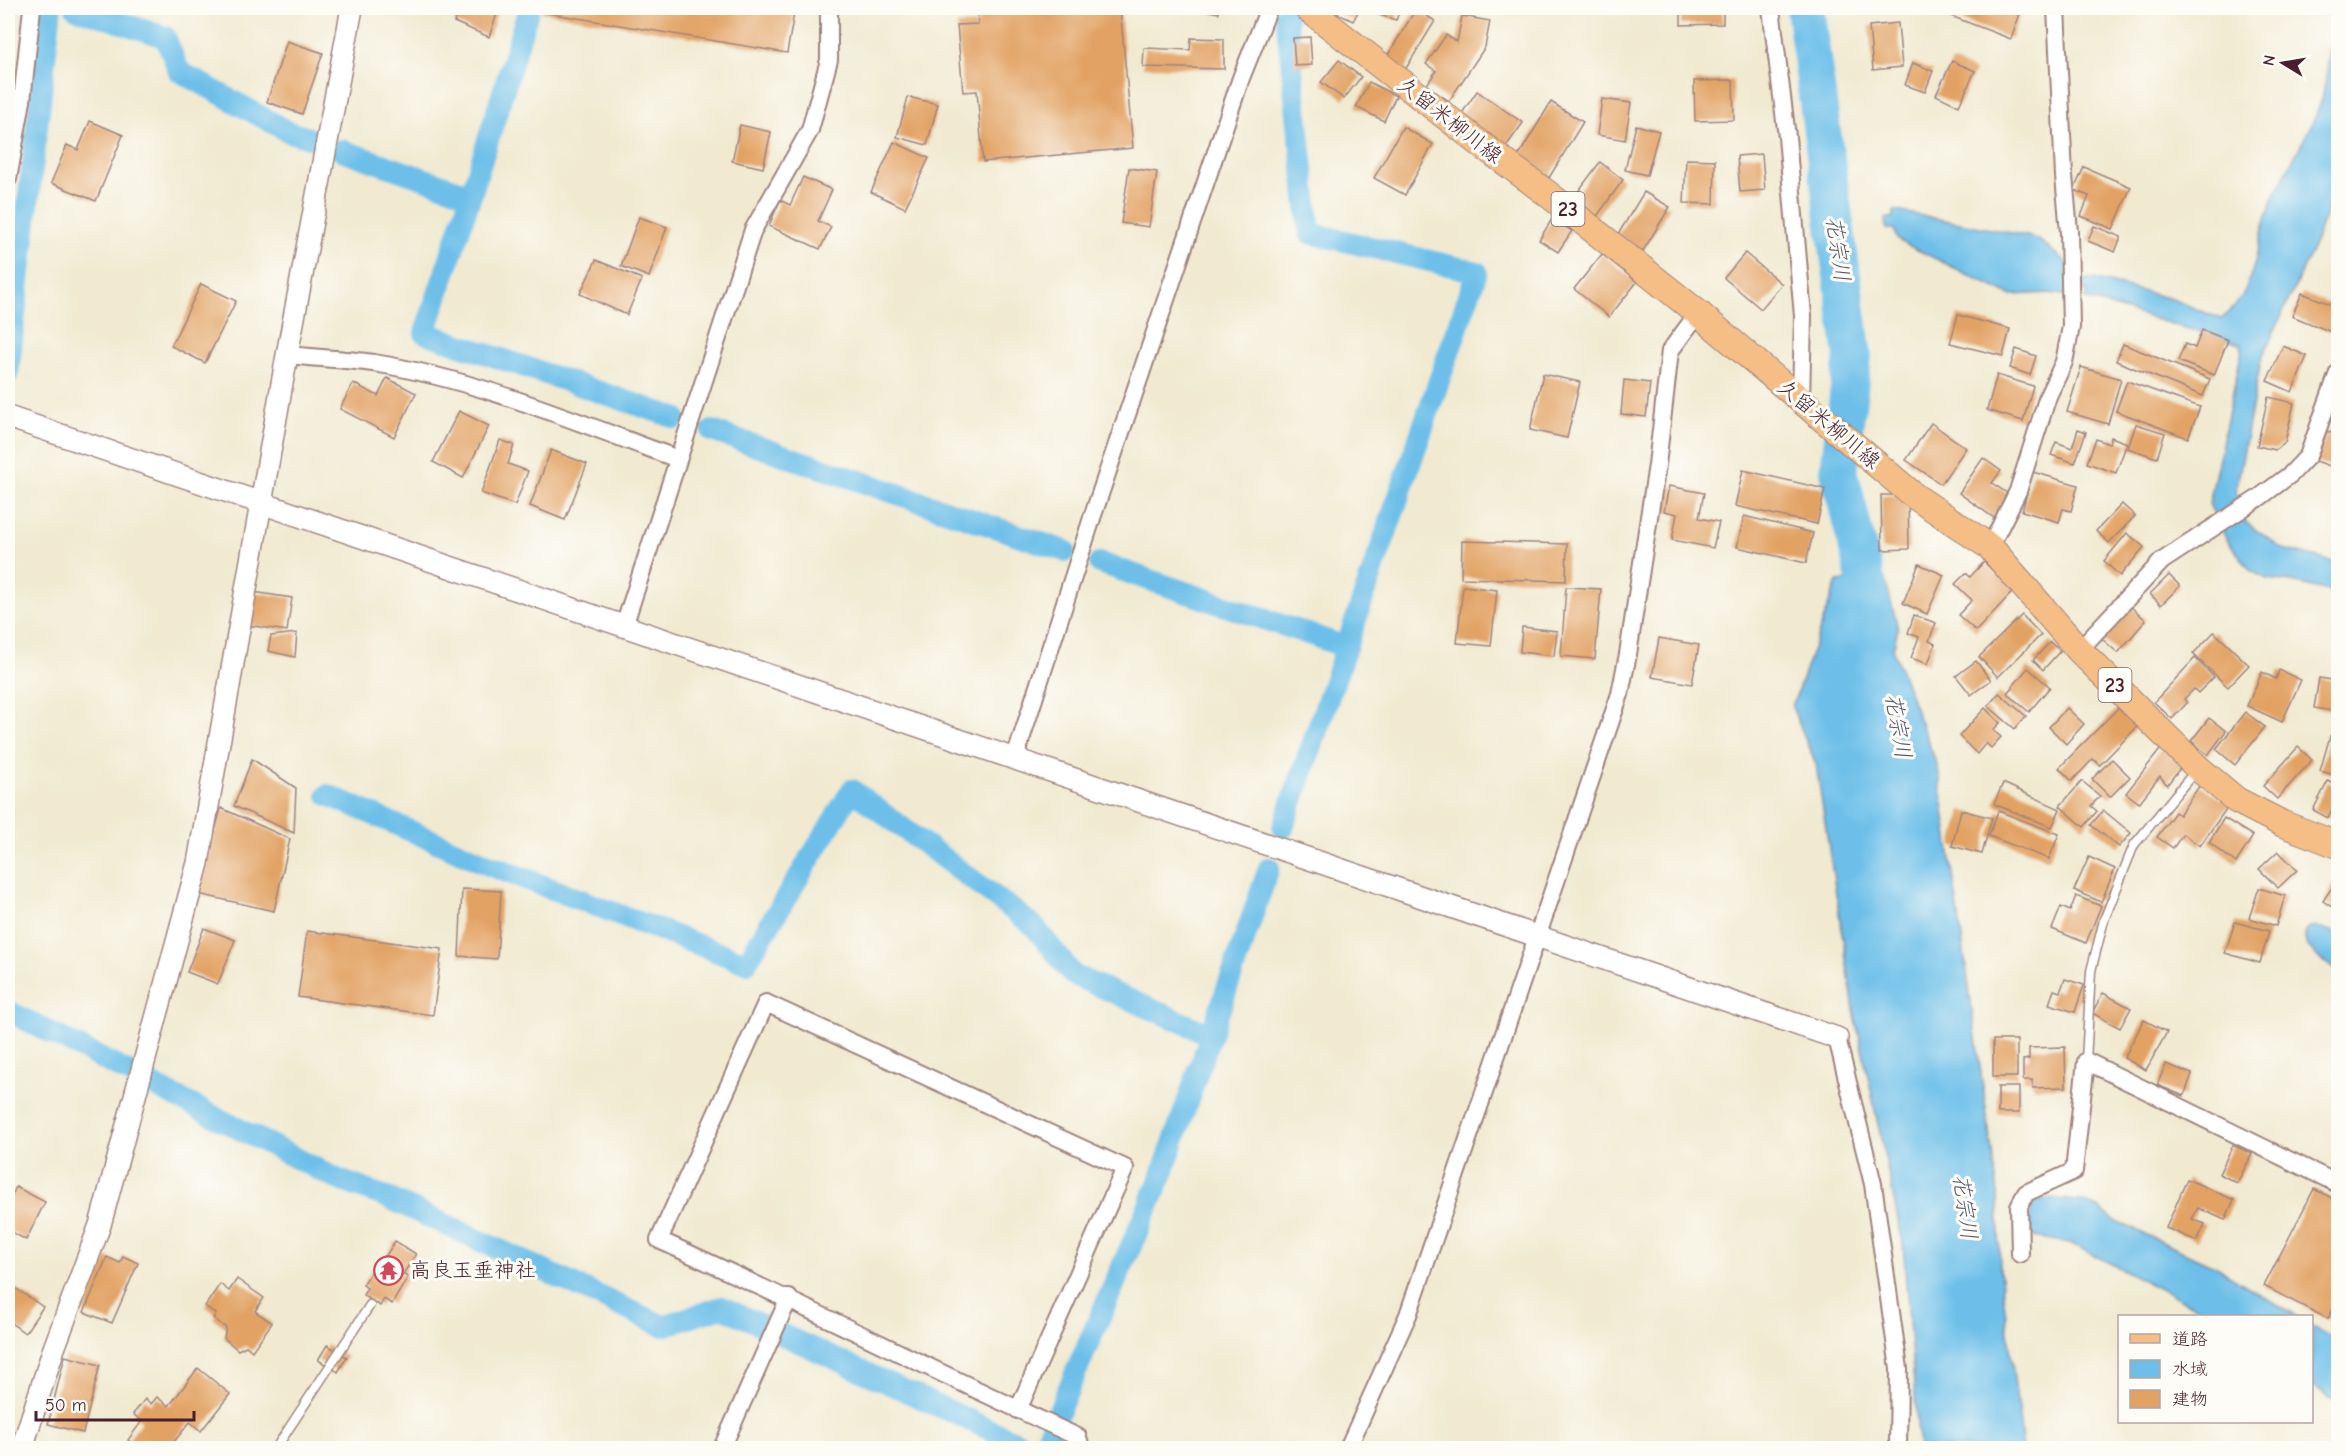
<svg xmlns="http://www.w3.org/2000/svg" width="2346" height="1456" viewBox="0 0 2346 1456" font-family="'Comic Neue','Klee One',sans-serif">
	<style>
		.water { fill: #6dbfe9; stroke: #5c6f8a; stroke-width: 1.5 }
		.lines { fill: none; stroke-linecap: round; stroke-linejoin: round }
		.canal { stroke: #6dbfe9; stroke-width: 22 }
		.river { stroke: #6dbfe9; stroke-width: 38 }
		.building { fill: #e2a264 }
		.service-casing { stroke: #9e847e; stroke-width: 11 }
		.minor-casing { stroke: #9e847e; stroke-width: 20 }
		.tertiary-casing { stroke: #9e847e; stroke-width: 24 }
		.primary-casing { stroke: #9e847e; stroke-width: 28 }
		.service { stroke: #fff; stroke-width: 8 }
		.minor { stroke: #fff; stroke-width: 16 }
		.tertiary { stroke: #fff; stroke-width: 21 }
		.primary { stroke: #f5be86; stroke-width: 26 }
		.labels { text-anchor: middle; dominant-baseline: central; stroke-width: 6; stroke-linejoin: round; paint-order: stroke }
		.shield { fill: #fdfcf7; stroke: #806168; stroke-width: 1.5 }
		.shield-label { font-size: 20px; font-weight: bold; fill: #4a1f2b }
		.street-label { font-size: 21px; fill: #4a1f2b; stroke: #fdfcf7 }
		.poi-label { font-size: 21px; fill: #4a1f2b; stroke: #fdfcf7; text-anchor: start }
		.water-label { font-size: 22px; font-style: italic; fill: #56576e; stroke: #fdfcf7 }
	</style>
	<rect width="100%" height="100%" fill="#fdfcf7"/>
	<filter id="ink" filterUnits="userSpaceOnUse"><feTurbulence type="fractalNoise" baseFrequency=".0167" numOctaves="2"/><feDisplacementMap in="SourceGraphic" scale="12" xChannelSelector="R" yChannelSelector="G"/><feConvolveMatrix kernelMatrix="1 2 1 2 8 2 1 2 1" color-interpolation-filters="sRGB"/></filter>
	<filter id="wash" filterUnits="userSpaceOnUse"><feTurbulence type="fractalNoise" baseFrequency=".008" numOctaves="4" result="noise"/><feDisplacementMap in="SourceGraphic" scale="24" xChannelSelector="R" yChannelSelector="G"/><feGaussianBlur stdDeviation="1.35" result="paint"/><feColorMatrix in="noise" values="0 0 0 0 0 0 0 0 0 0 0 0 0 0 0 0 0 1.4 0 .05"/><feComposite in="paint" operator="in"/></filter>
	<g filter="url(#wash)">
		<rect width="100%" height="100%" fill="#f1ead1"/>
		<!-- water -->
		<g class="water">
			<path d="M2338,47V183L2311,252L2261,360L2236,491L2245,522L2283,549L2338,563V593L2292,582L2267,579L2251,571L2227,540L2209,504L2242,350L2241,344L2085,299L2088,292L2073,287L2070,296L2050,293L2010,295L1901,242L1897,238L1894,229H1886L1885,219L1894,217V211H1897L2027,236L2039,240L2076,270L2079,276L2088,281L2090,278L2172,299L2221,319C2257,294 2255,245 2270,207C2283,173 2305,142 2319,108C2326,90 2327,67 2330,48Z"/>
			<path d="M1884,577L1898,628L1893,650L1938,768L1998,1194L2000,1270L2023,1448H1919L1903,1243L1854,1010L1816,764L1792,707L1837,582Z"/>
			<path d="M2316,927L2332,931L2338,937V972C2327,962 2295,947 2308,929Z"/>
			<path d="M2057,1199L2080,1201L2100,1209L2116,1221L2214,1266L2296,1316H2214L2070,1243L2034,1237C2029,1227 2027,1204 2041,1200C2045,1198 2052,1199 2057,1199Z"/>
			<path d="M2312,1326L2329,1336L2338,1352V1403L2312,1386Z"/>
		</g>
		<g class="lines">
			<!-- canal -->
			<g class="canal">
				<path d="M76,8L165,37L179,71L289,132L309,138"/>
				<path d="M341,150L471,195L425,333L676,418"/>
				<path d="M471,195L529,8"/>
				<path d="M8,373L51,8"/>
				<path d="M712,431L1065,551"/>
				<path d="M1100,563L1346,647"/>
				<path d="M328,795L489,865L746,963L852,790L1034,926L1073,975L1211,1035"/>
				<path d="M1283,828L1477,272L1310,233L1286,15"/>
				<path d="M8,1011L337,1179L386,1197L663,1326L722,1307L1030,1448"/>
				<path d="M1058,1413L1162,1175L1269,868"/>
				<path d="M1042,1448L1051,1429"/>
			</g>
			<!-- river -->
			<path class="river" d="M1805,8L1853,356L1839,471L1877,627"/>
		</g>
		<g id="blocks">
			<!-- building -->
			<g class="building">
				<path d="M460,8H499L489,37L454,22Z"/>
				<path d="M542,8H795L787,53L541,12Z"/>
				<path d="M977,8H1120L1133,148L983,162L977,91L963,92L957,25L978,24Z"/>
				<path d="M1196,8H1220L1219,13Z"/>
				<path d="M1326,8H1360L1353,21Z"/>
				<path d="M1375,8H1401L1396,20L1373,13Z"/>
				<path d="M1681,8H1723V24L1681,25Z"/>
				<path d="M1930,8H2022L2011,39Z"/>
				<path d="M1416,9L1435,21L1405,70L1386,58Z"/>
				<path d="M1462,16L1490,21L1485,47L1449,101L1426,86L1436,71L1426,64L1446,35L1457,42Z"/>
				<path d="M1898,23L1902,67L1873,70L1869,26Z"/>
				<path d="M1310,37L1312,65L1295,66L1293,38Z"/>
				<path d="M1191,38L1224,39V69L1143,67L1144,48L1190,50Z"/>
				<path d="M287,41L323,53L302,114L267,102Z"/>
				<path d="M1339,60L1361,77L1344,99L1321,82Z"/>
				<path d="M1952,61L1975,71L1959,106L1936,95Z"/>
				<path d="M1913,63L1933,71L1925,92L1905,85Z"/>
				<path d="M1733,80L1734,120L1695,121L1694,81Z"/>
				<path d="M1369,82L1396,96L1384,121L1356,107Z"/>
				<path d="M1477,91L1523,123L1505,148L1460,116Z"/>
				<path d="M908,97L938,104L927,145L897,137Z"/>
				<path d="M1602,99L1631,103L1625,140L1597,135Z"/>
				<path d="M1551,102L1583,122L1549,178L1517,158Z"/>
				<path d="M90,121L123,135L96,201L51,183L67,145L78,150Z"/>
				<path d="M740,125L771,132L763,168L732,161Z"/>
				<path d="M1636,125L1659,131L1647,175L1625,170Z"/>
				<path d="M1403,127L1433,144L1405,195L1374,178Z"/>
				<path d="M894,142L929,158L905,208L871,192Z"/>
				<path d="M1762,154L1765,190L1740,192L1737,156Z"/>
				<path d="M1686,159L1715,160L1714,204L1684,203Z"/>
				<path d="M1600,162L1623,180L1595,219L1571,201Z"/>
				<path d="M2084,167L2131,187L2113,229L2081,216L2089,196L2074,190Z"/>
				<path d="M1129,168L1157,172L1149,227L1121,223Z"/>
				<path d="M803,177L832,190L818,221L831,227L820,249L769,226L780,200L790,205Z"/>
				<path d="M1644,192L1670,207L1643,251L1617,236Z"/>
				<path d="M639,217L667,227L649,277L621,266Z"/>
				<path d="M1552,219L1572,231L1558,252L1539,240Z"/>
				<path d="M2094,226L2121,237L2115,252L2088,241Z"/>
				<path d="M1745,253L1782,284L1761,309L1724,278Z"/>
				<path d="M1602,254L1637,282L1609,317L1574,289Z"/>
				<path d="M596,260L642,279L627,315L580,294Z"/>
				<path d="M201,284L236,301L205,363L171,346Z"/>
				<path d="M2302,293L2338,307V327L2336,334L2292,316Z"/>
				<path d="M1958,315L2010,329L2003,356L1950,343Z"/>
				<path d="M2202,330L2228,340L2214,375L2178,361L2185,344L2195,348Z"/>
				<path d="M2123,344L2210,379L2203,396L2116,361Z"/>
				<path d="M2283,346L2307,356L2292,392L2267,381Z"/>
				<path d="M2016,349L2036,356L2030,375L2010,368Z"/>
				<path d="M2081,367L2121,379L2108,424L2067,412Z"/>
				<path d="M1543,374L1580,382L1567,438L1530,430Z"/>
				<path d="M1997,375L2033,386L2023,421L1987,410Z"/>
				<path d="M387,378L416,393L394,437L340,409L353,383L378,396Z"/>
				<path d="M1624,380L1650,383L1646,417L1621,414Z"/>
				<path d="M2127,381L2200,407L2188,438L2116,411Z"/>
				<path d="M2268,397L2294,403L2285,442L2275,450L2257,446Z"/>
				<path d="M459,411L489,426L463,478L433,462Z"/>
				<path d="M1931,423L1966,448L1941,484L1906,460Z"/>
				<path d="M2136,424L2165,433L2157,458L2128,448Z"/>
				<path d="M2078,429L2086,432L2075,463L2051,455L2056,442L2072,448Z"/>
				<path d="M2327,431L2338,436V469L2316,461Z"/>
				<path d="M2111,437L2127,443L2116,473L2087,463L2096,439L2109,444Z"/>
				<path d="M500,440L514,445L508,464L528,471L515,505L481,493Z"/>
				<path d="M551,450L587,464L565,520L530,506Z"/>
				<path d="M1983,458L2001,471L1992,483L2010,495L1994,518L1959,493Z"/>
				<path d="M1743,470L1825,489L1817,524L1735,506Z"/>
				<path d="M2033,472L2078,485L2071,511L2063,509L2059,522L2022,511Z"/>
				<path d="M1669,486L1704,493L1699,518L1719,522L1713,548L1672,540L1677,514L1664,511Z"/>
				<path d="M1881,495H1908L1909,549L1882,550Z"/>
				<path d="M2122,504L2135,516L2109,543L2096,531Z"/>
				<path d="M1744,516L1813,533L1806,563L1737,547Z"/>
				<path d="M2127,533L2144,547L2120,576L2104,561Z"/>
				<path d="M1462,541L1567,544L1566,581L1461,578Z"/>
				<path d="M1984,562L1997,575L2001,571L2018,586L1976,631L1958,615L1972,600L1955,584L1966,573L1970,577Z"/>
				<path d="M1919,564L1944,575L1927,614L1903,603Z"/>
				<path d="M2169,575L2180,586L2161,605L2150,594Z"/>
				<path d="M1463,586L1497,590L1491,646L1457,643Z"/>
				<path d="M1566,587L1601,589L1595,659L1561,656Z"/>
				<path d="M253,592L292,598L287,631L247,625Z"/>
				<path d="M2130,606L2146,620L2118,653L2102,639Z"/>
				<path d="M1914,615L1936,623L1929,641L1935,644L1928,664L1911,658L1919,637L1908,633Z"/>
				<path d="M2022,615L2041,635L1998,677L1979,657Z"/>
				<path d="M1522,627L1557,631L1554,656L1520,652Z"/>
				<path d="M2214,632L2249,665L2228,687L2193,654Z"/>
				<path d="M297,633L295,657L268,651L271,636Z"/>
				<path d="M1659,638L1699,645L1692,684L1652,677Z"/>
				<path d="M2050,642L2060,651L2043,670L2033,660Z"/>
				<path d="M2195,658L2214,677L2198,693L2194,689L2184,699L2187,703L2172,719L2154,702Z"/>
				<path d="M1976,661L1991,680L1971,695L1956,676Z"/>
				<path d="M2028,668L2050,687L2029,712L2007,693Z"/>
				<path d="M2279,670L2301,680L2282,722L2247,706L2262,672L2276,679Z"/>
				<path d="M2319,678L2338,681V712L2314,708Z"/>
				<path d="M1999,693L2026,716L2015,729L1988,706Z"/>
				<path d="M2120,706L2139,725L2100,765L2093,759L2072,781L2059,768Z"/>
				<path d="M1985,708L2000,723L1993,730L2001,737L1991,748L1986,743L1977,754L1959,736Z"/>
				<path d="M2067,708L2084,724L2066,744L2049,727Z"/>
				<path d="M2245,712L2265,727L2235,765L2216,749Z"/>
				<path d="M2209,718L2226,731L2208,755L2191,741Z"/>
				<path d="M2330,736L2338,739V776L2320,771Z"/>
				<path d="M2163,746L2184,763L2167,785L2160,776L2139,803L2126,793Z"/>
				<path d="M2298,747L2312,760L2277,799L2263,786Z"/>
				<path d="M252,759L296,788L294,833L234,806Z"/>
				<path d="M2112,759L2130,777L2110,797L2092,779Z"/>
				<path d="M2082,781L2100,796L2091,806L2097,811L2084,827L2060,806Z"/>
				<path d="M2328,781L2338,786V796L2328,818L2313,810Z"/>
				<path d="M2003,783L2060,809L2052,827L1994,804Z"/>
				<path d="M2200,785L2229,805L2200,846L2183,834L2173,848L2157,837L2175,812L2179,815Z"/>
				<path d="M221,808L290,839L274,911L198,894Z"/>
				<path d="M1961,810L1992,818L1982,854L1952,846Z"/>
				<path d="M2103,810L2131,833L2119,847L2091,825Z"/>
				<path d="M1998,811L2059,834L2049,859L1989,836Z"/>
				<path d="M2224,818L2253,836L2236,863L2209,842Z"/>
				<path d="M2278,851L2297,870L2278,888L2259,869Z"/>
				<path d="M2089,857L2115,869L2101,902L2074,890Z"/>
				<path d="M2338,878V911L2323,901Z"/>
				<path d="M2259,888L2285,896L2276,926L2249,918Z"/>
				<path d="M462,889L501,891L497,959L459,956Z"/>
				<path d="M2076,896L2101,906L2086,943L2052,929L2061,907L2070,911Z"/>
				<path d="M2235,922L2269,931L2260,963L2225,953Z"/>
				<path d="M204,928L235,940L218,984L187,972Z"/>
				<path d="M307,931L442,949L433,1015L298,997Z"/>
				<path d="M2065,979L2084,985L2075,1012L2049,1004L2054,990L2060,992Z"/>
				<path d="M2103,993L2131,1008L2120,1028L2092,1013Z"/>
				<path d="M2144,1020L2167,1032L2146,1070L2124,1058Z"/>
				<rect x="1993" y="1040" width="24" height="37"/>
				<path d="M2065,1047L2066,1087L2033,1088L2032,1080H2023V1060L2029,1059V1048Z"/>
				<path d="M2166,1064L2192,1074L2184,1096L2157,1085Z"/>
				<rect x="1998" y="1087" width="21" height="26"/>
				<path d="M2233,1145L2252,1154L2237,1183L2219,1174Z"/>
				<path d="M2187,1179L2234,1200L2225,1220L2198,1208L2192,1219L2205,1224L2197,1241L2166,1228Z"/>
				<path d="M16,1187L45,1202L26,1240L8,1230V1204Z"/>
				<path d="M2314,1189L2338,1201V1299L2328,1319L2264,1286Z"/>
				<path d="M395,1241L416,1254L403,1274L408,1277L392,1304L384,1299L380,1306L363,1295L367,1288L363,1285L376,1263L380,1265Z"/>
				<path d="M123,1256L138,1263L112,1323L84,1312L107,1257L120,1263Z"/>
				<path d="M237,1279L264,1298L255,1311L272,1323L252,1351L246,1346L238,1350L224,1338L226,1328L213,1318L216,1314L205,1306L220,1284L229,1291Z"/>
				<path d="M8,1283L43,1307L25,1333L8,1321Z"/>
				<path d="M327,1345L347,1357L338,1372L318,1360Z"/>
				<path d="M65,1356L100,1365L83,1433L48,1424Z"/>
				<path d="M198,1368L230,1394L201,1431L190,1422L169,1448H155L149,1444L145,1448H139L128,1440L142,1421L133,1414L145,1399L151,1404L157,1397L169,1406Z"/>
			</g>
		</g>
	</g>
	<g filter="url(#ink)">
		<use href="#blocks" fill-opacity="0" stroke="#9e847e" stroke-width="1.5"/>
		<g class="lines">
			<defs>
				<g id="service">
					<path d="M2086,1061L2091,971L2104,920L2134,845L2196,770"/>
					<path d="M276,1448L370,1305"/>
				</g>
				<g id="minor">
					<path d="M1771,8L1787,137L1803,316L1801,400"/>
					<path d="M8,179L22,101L32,8"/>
					<path d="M287,355C316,358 345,359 374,363C479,380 579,423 678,459"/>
					<path d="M1990,547L2018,491L2048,396L2064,362L2071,327L2069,232L2064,176L2056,8"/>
					<path d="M624,626L753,230L810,130L829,60V8"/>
					<path d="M2079,650L2162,561L2260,497L2291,474L2308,456L2338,373"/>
					<path d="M1015,758L1092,518L1241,78L1269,8"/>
					<path d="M1837,1038L1873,1184L1899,1369L1898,1448"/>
					<path d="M2020,1254L2019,1206L2026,1193L2074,1171L2086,1061L2338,1184"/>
					<path d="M1018,1410L1125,1168L766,1003L659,1240C800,1303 937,1373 1078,1437L1081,1448"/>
					<path d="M722,1448L789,1298"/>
					<path d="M1348,1448L1408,1315L1620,694L1628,654L1657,465L1670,351L1698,313"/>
				</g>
				<g id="tertiary">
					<path d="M8,417L1837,1038"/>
					<path d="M22,1448L53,1351L100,1225L198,863L287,355L352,8"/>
				</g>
				<path id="primary" d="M1307,8L1482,145L1548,194L1698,313L1913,495L1990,547L2079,650L2198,768L2236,800L2283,824L2338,845"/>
			</defs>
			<!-- service casing -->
			<use href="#service" class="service-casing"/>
			<!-- minor casing -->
			<use href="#minor" class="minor-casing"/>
			<!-- tertiary casing -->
			<use href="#tertiary" class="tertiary-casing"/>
			<!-- primary casing -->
			<use href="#primary" class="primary-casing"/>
			<!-- service -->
			<use href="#service" class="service"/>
			<!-- minor -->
			<use href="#minor" class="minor"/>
			<!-- tertiary -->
			<use href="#tertiary" class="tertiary"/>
			<!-- primary -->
			<use href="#primary" class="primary"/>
		</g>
	</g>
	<!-- icons -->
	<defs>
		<symbol id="temple-ring" viewBox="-11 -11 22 22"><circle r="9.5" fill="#fdfcf7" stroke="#d1495b" stroke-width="1.5"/><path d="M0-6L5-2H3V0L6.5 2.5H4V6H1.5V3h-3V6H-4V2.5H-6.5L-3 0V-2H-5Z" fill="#d1495b"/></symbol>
	</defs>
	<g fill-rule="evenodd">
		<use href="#temple-ring" x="372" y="1254" width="33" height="33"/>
	</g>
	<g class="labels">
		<!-- shield labels -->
		<g class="shield">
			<rect x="1551.5" y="192" width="33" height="34" rx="4.5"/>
			<rect x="2098.5" y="668" width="33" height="34" rx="4.5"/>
		</g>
		<g class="shield-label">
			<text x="1568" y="209">23</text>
			<text x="2115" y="685">23</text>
		</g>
		<!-- street labels -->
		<g class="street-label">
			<text transform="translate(1450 120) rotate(38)">久留米柳川線</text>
			<text transform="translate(1829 424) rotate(40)">久留米柳川線</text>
		</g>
		<!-- poi labels -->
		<g class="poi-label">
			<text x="410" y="1270">高良玉垂神社</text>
		</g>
		<!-- water labels -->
		<g class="water-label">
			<text transform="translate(1838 249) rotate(82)">花宗川</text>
			<text transform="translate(1898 726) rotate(80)">花宗川</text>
			<text transform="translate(1965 1207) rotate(82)">花宗川</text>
		</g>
	</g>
	<!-- margin -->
	<rect width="2346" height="1456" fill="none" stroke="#fdfcf7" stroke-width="30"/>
	<!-- legend -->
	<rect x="2118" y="1315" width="195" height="108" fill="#fdfcf7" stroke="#b5a4a5" stroke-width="1.5"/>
	<rect x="2130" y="1334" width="30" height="9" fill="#f5be86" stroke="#b5a4a5" stroke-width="1.5"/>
	<text x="2172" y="1345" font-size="18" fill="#4a1f2b">道路</text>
	<rect x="2130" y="1360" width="30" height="18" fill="#6dbfe9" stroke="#b5a4a5" stroke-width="1.5"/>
	<text x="2172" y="1375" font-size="18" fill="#4a1f2b">水域</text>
	<rect x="2130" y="1390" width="30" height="18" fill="#e2a264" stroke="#b5a4a5" stroke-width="1.5"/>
	<text x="2172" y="1405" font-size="18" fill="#4a1f2b">建物</text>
	<!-- north arrow -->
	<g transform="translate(2283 63) rotate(281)" stroke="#fdfcf7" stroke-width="4.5" paint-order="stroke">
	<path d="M0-4.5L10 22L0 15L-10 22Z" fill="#4a1f2b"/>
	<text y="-9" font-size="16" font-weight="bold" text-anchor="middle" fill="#4a1f2b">N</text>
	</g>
	<!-- scale -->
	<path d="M36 1411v9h158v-9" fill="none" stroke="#4a1f2b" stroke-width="3"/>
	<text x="45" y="1411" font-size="18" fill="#4a1f2b" stroke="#fdfcf7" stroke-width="4.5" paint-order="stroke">50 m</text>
</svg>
